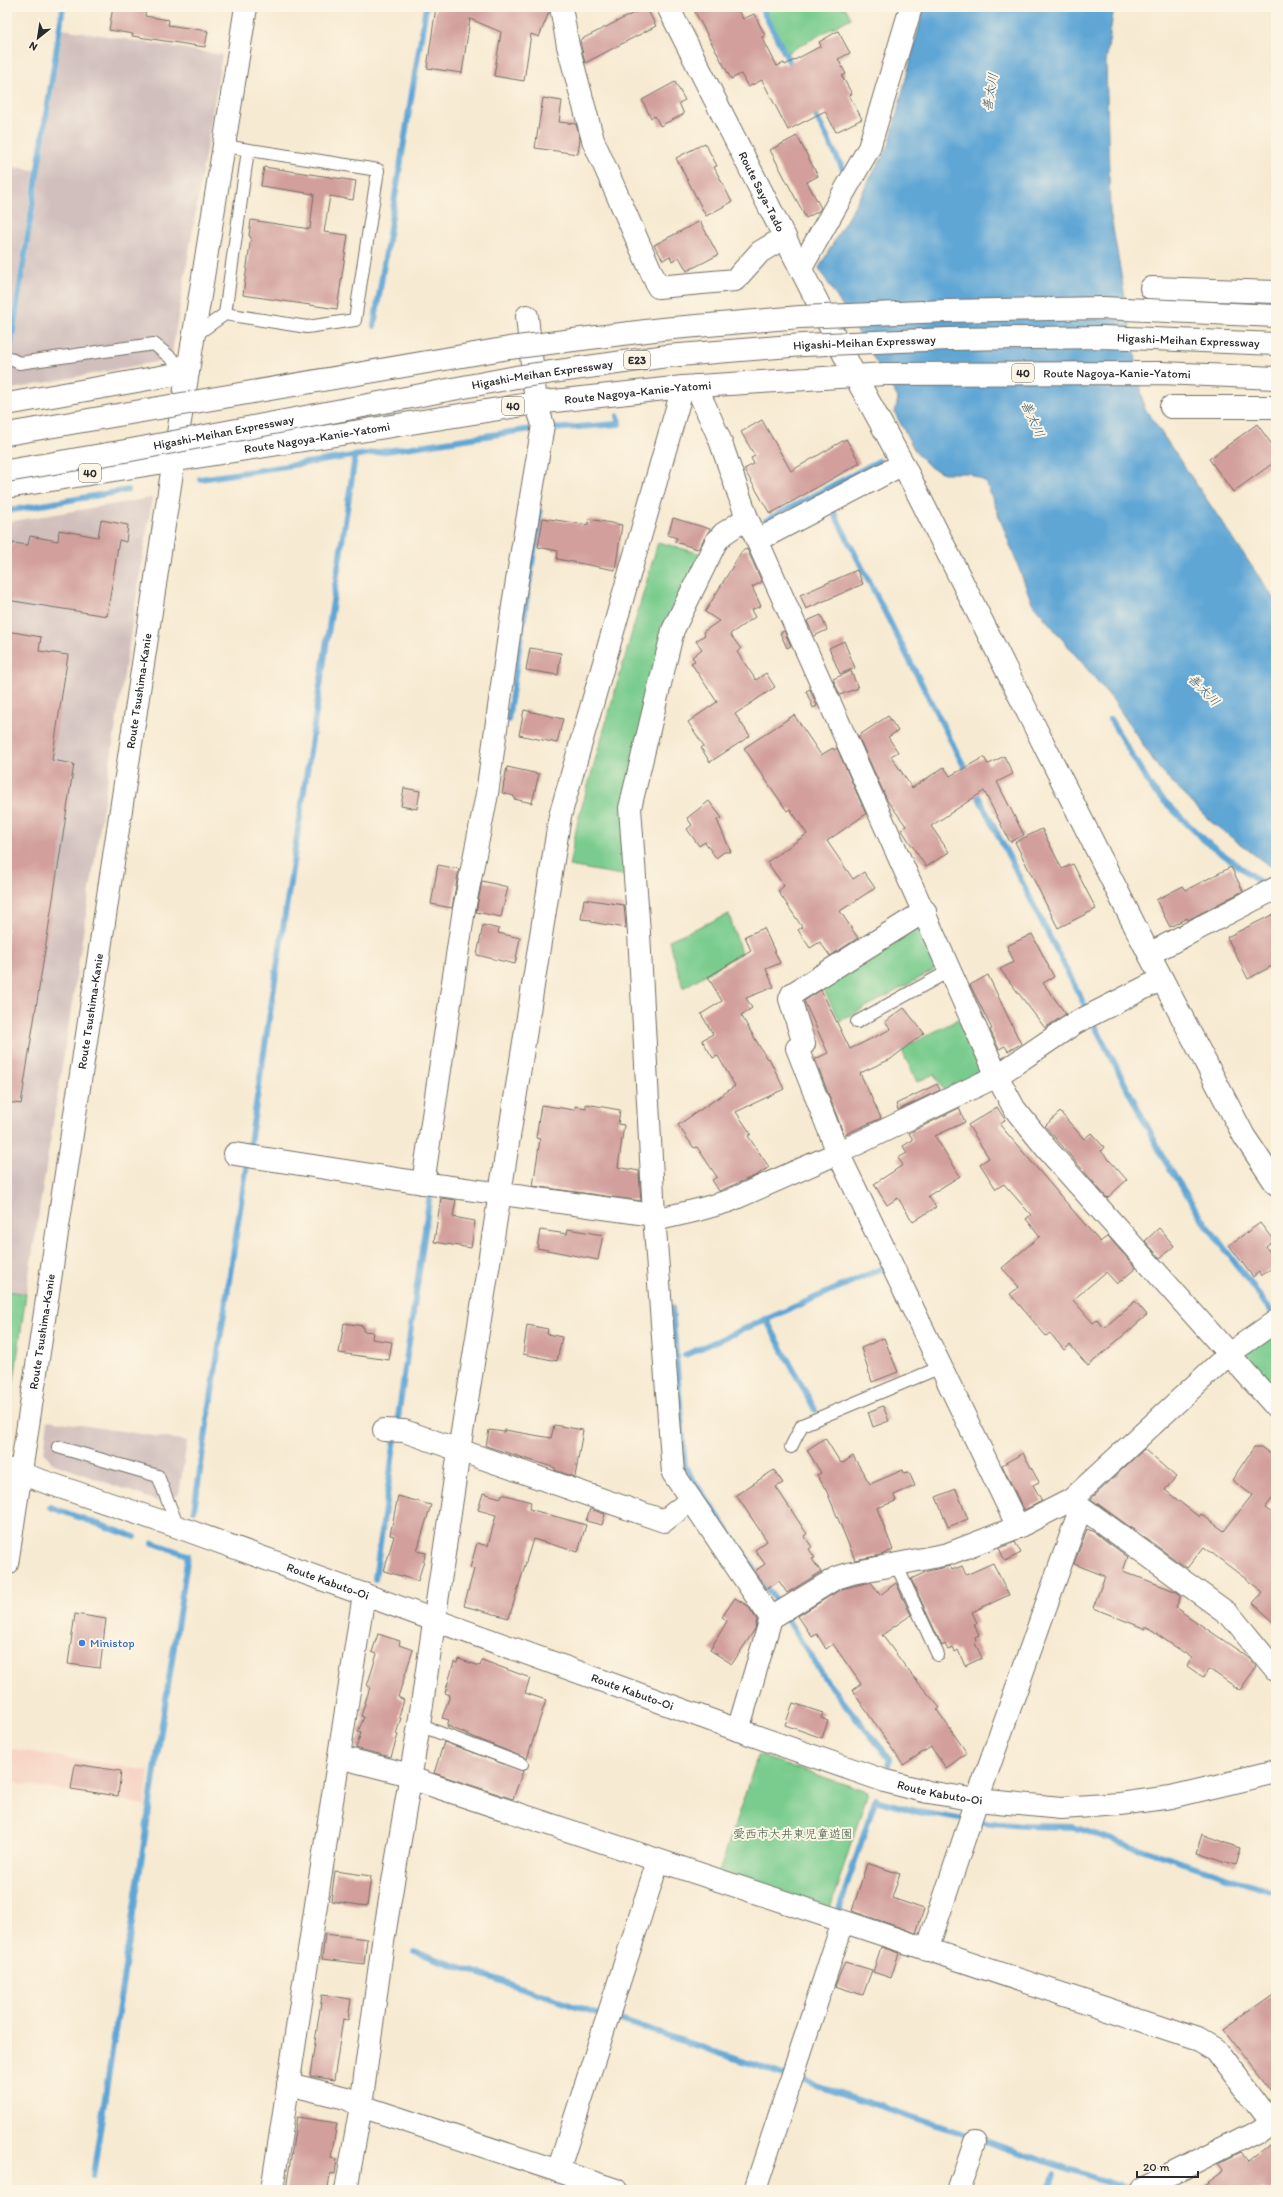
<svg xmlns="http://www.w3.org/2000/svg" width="1283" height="2197" viewBox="0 0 1283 2197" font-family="Itim,'Klee One',sans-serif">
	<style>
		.built { fill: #f6d2c3 }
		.industrial { fill: #d1bfbd }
		.green { fill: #79cc8e; stroke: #527c5c }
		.water { fill: #5ea6d5; stroke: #446880 }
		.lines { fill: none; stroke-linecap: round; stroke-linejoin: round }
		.stream { stroke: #5ea6d5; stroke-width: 6 }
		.building { fill: #d29f9c }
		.lane-casing { stroke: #726e65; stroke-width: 14 }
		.street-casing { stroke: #726e65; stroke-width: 24 }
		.secondary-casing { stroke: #726e65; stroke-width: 24 }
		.primary-casing { stroke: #726e65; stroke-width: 24 }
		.lane { stroke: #fff; stroke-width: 12 }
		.street { stroke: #fff; stroke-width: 22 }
		.secondary { stroke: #fff; stroke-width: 22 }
		.primary { stroke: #fff; stroke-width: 22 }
		.highway-bridge-casing { stroke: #726e65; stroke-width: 24; stroke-linecap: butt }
		.highway-bridge { stroke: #fff; stroke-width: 22 }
		.shop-dot { fill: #3f7fe0; stroke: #fcf5e5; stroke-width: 1.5 }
		.labels { text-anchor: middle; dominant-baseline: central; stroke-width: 4; stroke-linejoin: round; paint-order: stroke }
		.shield { fill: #fcf5e5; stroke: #6a6863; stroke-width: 1 }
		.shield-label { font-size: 11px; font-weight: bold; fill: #2b2b2b }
		.street-label { font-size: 12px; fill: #2b2b2b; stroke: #fcf5e5 }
		.shop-label { font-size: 12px; fill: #366cbe; stroke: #fcf5e5; text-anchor: start }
		.park-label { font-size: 12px; fill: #425b49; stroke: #fcf5e5 }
		.water-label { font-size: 13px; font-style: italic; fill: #3f5c6f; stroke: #fcf5e5 }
	</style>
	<rect width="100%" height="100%" fill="#fcf5e5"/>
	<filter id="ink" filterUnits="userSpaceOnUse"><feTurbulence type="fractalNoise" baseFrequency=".025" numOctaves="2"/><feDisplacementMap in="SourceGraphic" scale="8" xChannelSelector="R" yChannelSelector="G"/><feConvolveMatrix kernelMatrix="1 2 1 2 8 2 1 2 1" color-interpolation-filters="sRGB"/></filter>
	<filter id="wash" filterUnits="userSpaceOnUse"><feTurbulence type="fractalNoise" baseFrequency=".012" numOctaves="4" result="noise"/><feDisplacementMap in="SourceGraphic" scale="16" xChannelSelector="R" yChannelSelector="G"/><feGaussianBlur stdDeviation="0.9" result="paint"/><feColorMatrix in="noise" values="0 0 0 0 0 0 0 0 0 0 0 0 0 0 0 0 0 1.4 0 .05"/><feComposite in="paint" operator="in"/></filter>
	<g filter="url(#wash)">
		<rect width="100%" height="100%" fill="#f7ead2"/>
		<!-- built -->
		<path class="built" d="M7,1748L149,1771L145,1805L7,1781Z"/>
		<!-- industrial -->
		<g class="industrial">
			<path d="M63,29L222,55L171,359L7,390V166L34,170L8,344L14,345Z"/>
			<path d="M152,498L26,1294L7,1291V522Z"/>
			<path d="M48,1420L187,1441L179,1494L160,1502L52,1463L44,1451Z"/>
		</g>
		<!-- green -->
		<g class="green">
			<path d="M761,7H845L851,18L785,54Z"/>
			<path d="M658,542L702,554L669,631L627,876L569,866L578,820Z"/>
			<path d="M729,914L741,953L683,988L669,940Z"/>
			<path d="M921,926L937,964L933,971L840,1021L820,983Z"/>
			<path d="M961,1018L986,1075L947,1096L934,1074L917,1082L901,1049Z"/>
			<path d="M7,1291L26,1294L7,1431Z"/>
			<path d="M1276,1331V1394L1244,1359L1245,1351Z"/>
			<path d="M758,1755L868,1792L829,1911L718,1875Z"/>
		</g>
		<!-- water -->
		<path class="water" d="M924,7H1114L1106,62L1110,211L1144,407L1276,602V871L1211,822L1160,770L1113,700L1032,603L986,482L969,473H944L931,468L916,453L895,413L898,398L819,268L889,145Z"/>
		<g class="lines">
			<!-- stream -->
			<g class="stream">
				<path d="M761,7L793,69"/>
				<path d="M813,110L843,169"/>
				<path d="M374,326L426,7"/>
				<path d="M11,344L63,7"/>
				<path d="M550,429L619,424L618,416"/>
				<path d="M200,479L532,429"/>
				<path d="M832,509L968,774"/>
				<path d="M7,511L128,490"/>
				<path d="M766,521L879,461"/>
				<path d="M1110,719L1153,790L1204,840L1264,885"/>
				<path d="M508,720L540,512"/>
				<path d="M974,788L1087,1010"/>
				<path d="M1093,1022L1165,1161L1199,1214L1270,1310"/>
				<path d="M672,1308L685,1468L772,1595L827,1682L890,1759L888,1764"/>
				<path d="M766,1319L815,1410"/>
				<path d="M685,1355L885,1267"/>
				<path d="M50,1507L135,1537"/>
				<path d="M194,1510L355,457"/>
				<path d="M375,1579L431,1187"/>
				<path d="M875,1800L919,1812L959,1819"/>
				<path d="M981,1822L1024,1826L1073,1827L1276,1893"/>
				<path d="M838,1912L876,1798"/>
				<path d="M415,1952L603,2015"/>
				<path d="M617,2019L787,2076"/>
				<path d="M801,2080L1132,2190"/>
				<path d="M93,2176L188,1555L153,1543"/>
				<path d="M1049,2190L1054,2174"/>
			</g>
		</g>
		<g id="blocks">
			<!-- building -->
			<g class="building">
				<path d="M113,7L146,8L145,16L169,20L168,25L208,31L205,47L132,36L133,34L109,30Z"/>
				<path d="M436,7H549V12L539,37L531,34L524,81L494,76L501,32L470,19L462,73L427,68Z"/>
				<path d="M646,7L656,26L585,63L580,40Z"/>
				<path d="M706,7H736L743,19L754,14L765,35L762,37L777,66L784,63L785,65L821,46L819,42L838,31L850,53L838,59L846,74L842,76L852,94L849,95L862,119L836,132L825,111L788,130L762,80L748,87L741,74L731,79L695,12Z"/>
				<path d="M675,82L685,100L679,103L684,114L660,126L655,116L651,118L642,100Z"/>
				<path d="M543,98L562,101L559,122L576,124L580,139L578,154L535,148Z"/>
				<path d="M797,136L818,176L807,182L821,208L819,211L806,218L770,150Z"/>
				<path d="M705,143L717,166L714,167L732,202L706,216L676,158Z"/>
				<path d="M264,167L356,181L353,200L330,196L324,232L348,235L337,309L243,295L251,237L249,236L251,220L310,229L314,194L261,186Z"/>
				<path d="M700,221L718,255L687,271L679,257L672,261L670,256L663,260L654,245Z"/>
				<path d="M762,420L791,471L846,439L860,463L770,514L744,469L754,464L751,458L755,456L741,432Z"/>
				<path d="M1257,424L1276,450V461L1233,492L1209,459Z"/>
				<path d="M543,518L588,525L589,519L622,525L615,570L557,559L558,551L538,547Z"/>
				<path d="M673,518L710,529L698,549L675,542L677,538L668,535Z"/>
				<path d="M101,520L128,525L126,542L119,540L107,616L7,600V547H12L13,543L28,545L30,536L58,541L59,530L98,537Z"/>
				<path d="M747,549L762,582L752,587L761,606L751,610L755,617L730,634L741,649L737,652L756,680L766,673L775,687L735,714L750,736L710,762L701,748L704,746L688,722L717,702L691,663L695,661L692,657L702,649L696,641L705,635L703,632L719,621L705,612L742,551Z"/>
				<path d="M857,570L863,584L806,609L800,595Z"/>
				<path d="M821,615L827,630L814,636L807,621Z"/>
				<path d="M7,631L41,637L39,651L68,655L52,760L74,764L21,1104L7,1102Z"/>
				<path d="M784,631L791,646L787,648L780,633Z"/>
				<path d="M844,641L855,668L840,674L829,648Z"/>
				<path d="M530,648L561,653L558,675L526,670Z"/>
				<path d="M851,671L858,688L840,695L833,679Z"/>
				<path d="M810,689L817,706L813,708L806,691Z"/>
				<path d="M524,710L563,719L557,743L519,735Z"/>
				<path d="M794,715L821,755L833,748L834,750L837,748L866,814L827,841L853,879L864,872L875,888L840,911L858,938L830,956L820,942L810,948L798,930L802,927L778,891L784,886L767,862L807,834L790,809L787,811L744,748Z"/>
				<path d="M888,716L898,731L888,737L898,752L891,756L912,788L944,767L950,776L984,757L987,763L989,764L1004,756L1013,774L997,782L1024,835L1010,842L984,791L931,826L949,852L926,867L901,829L906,826L887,800L858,736Z"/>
				<path d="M507,767L539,774L532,803L514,799V796L502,793Z"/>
				<path d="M404,788L420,791L417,809L401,806Z"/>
				<path d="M709,801L722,818L717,820L731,852H724L716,858L705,842L699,846L687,829L692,825L687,818Z"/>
				<path d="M1042,829L1062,869L1073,864L1096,909L1058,928L1015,842Z"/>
				<path d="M438,865L459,869L452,908L431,904Z"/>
				<path d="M1231,867L1243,891L1188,920L1187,918L1170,927L1156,900L1183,886L1186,890Z"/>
				<path d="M482,881L508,887L501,917L476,912Z"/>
				<path d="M584,899L624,905L626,928L591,922V920L581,919Z"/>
				<path d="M1276,913V964L1248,979L1227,937Z"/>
				<path d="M483,925L499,929L498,933L520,938L515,964L477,955Z"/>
				<path d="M764,928L780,963L766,969L774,987L746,998L752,1008L741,1015L767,1059L769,1058L784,1089L736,1112L751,1134L748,1136L769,1167L757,1175L719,1191L712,1180L717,1177L697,1147L694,1148L678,1125L735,1086L718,1056L713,1058L702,1040L713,1034L701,1014L722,1001L708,977L751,951L745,936Z"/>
				<path d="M1032,934L1054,977L1043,983L1066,1014L1045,1028L1000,969L1014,962L1007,946Z"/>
				<path d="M988,975L1021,1044L1008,1051L1005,1046L999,1049L990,1030L992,1029L970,985Z"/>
				<path d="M821,990L850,1049L891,1029L885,1022L904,1008L924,1033L891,1059L860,1073L881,1118L844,1135L815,1059L828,1053L804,1001Z"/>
				<path d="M937,1084L940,1090L898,1110L896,1104Z"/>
				<path d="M586,1104L620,1110L618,1124L624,1125L618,1167L639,1171L641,1201L533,1186L540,1139L536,1138L541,1105L575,1110V1106L586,1108Z"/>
				<path d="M997,1107L1005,1120L1000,1125L1100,1242L1108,1236L1136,1268L1117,1284L1106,1272L1073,1300L1093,1323L1097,1320L1104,1328L1135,1301L1147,1315L1088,1366L1070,1345L1064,1350L1050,1333L1046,1336L1010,1294L1019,1287L1002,1268L1040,1236L1026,1219L1031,1215L1004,1184L996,1189L980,1164L989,1158L968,1125Z"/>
				<path d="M959,1108L965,1122L935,1136L960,1176L928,1196L936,1207L913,1222L898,1198L887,1205L874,1184L903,1165L898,1158L907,1153L903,1146L913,1140L909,1133Z"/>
				<path d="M1060,1112L1084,1139L1091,1133L1104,1147L1101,1151L1127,1180L1107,1198L1045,1126Z"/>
				<path d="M441,1198L456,1200L453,1217L475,1221L471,1248L434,1242Z"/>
				<path d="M1260,1223L1274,1241L1266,1247L1276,1260V1265L1261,1276L1259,1272L1253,1277L1229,1245Z"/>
				<path d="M1159,1228L1174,1246L1160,1258L1145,1241Z"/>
				<path d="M568,1229L603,1235L598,1260L537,1248L540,1230L567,1234Z"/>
				<path d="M344,1323L363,1326V1331L373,1332L372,1339L392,1342L389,1360L339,1353Z"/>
				<path d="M527,1325L548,1329L547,1334L562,1337L557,1361L523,1354Z"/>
				<path d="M884,1338L898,1372L872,1382L861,1348Z"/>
				<path d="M883,1406L889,1421L873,1427L868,1412Z"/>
				<path d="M554,1425L583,1430L575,1477L555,1470V1468L486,1446L489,1430L504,1432L505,1430L551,1438Z"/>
				<path d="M825,1438L840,1462L843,1463L853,1456L870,1484L903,1470L904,1473L909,1472L915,1486L894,1495L896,1501L877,1508L893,1550L881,1555L855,1560L827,1492L817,1475L821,1473L807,1450Z"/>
				<path d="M1254,1447H1261L1276,1458V1494L1265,1508L1276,1516V1624L1253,1603L1263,1592L1204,1547L1187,1568L1091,1499L1144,1449L1176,1477L1165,1490L1199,1517L1201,1514L1224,1531L1252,1495L1232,1480Z"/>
				<path d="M1023,1453L1039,1482L1033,1485L1042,1501L1024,1510L1002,1465Z"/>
				<path d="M774,1470L783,1483L776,1487L807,1534L804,1536L812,1547L809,1549L815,1558L812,1559L821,1572L787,1593L779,1581L767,1589L755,1571L765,1564L755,1550L767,1541L736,1495Z"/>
				<path d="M956,1489L968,1519L948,1527L936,1497Z"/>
				<path d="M483,1493L501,1498L502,1494L531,1502L529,1509L586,1525L578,1552L533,1539L509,1618L464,1606L474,1569L470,1568L477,1543L488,1546L496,1515L478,1510Z"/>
				<path d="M398,1496L431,1505L417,1551L426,1553L418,1581L384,1571L394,1536L390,1535Z"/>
				<path d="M590,1509L605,1514L602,1525L586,1521Z"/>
				<path d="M1087,1529L1094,1532L1128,1557L1123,1571L1177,1592L1181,1595L1176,1608L1248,1657L1256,1667L1240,1690L1209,1669L1203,1677L1187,1666L1192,1658L1146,1627V1629L1093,1608L1105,1576L1074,1564Z"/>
				<path d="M1015,1542L1021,1553L1005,1561L999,1548Z"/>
				<path d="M993,1563L1009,1595L972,1612L977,1623L974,1624L979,1636L975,1638L976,1642L975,1643L982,1658L965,1666L958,1650L955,1652L953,1648L948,1650L945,1644L942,1646L911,1579L928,1571L950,1566L952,1570L962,1566L966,1575Z"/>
				<path d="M871,1582L880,1595L896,1583L897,1585L911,1615L882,1635L911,1674L940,1708L937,1710L967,1753L946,1768L931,1747L903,1765L852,1690L861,1684L833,1644L826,1649L817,1634L812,1637L798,1616L841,1589Z"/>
				<path d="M735,1598L748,1606L757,1620L755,1629L732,1664L710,1650L727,1621L722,1617Z"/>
				<path d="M75,1614L106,1619L100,1668L68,1664Z"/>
				<path d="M378,1634L400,1641L399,1645L413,1650L398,1697L404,1700L399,1717L401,1718L396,1734L398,1735L391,1757L356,1748L361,1733L358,1732L364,1717L361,1716L370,1687L367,1686L377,1654L372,1652Z"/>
				<path d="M458,1659L480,1666L482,1660L530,1678L525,1693L546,1700L527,1759L447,1726L449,1720L442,1718L450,1695L445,1693L454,1662L457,1663Z"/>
				<path d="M793,1703L823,1713L821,1718L828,1721L822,1738L785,1725Z"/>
				<path d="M444,1742L523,1771L513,1799L434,1773Z"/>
				<path d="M75,1764L121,1771L118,1796L71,1789Z"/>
				<path d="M1202,1834L1240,1848L1235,1866L1196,1853Z"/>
				<path d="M867,1863L900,1874L892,1898L924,1909L916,1933L852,1911Z"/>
				<path d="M335,1871L371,1876L367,1906L331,1901Z"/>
				<path d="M325,1934L367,1939L364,1964L322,1959Z"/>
				<path d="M881,1947L899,1953L891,1978L873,1972Z"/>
				<path d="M845,1962L872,1970L863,1995L835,1986Z"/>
				<path d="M1276,1992V2098L1223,2030Z"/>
				<path d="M322,1995L351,1999L348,2020L343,2019L334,2080L310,2076Z"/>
				<path d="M297,2117L337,2123L331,2158L337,2159L335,2174L330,2173L328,2190H286Z"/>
				<path d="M1276,2138V2190H1197L1224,2171L1219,2164L1241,2153L1248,2161Z"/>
			</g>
		</g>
	</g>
	<g filter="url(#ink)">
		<use href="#blocks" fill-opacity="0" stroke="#726e65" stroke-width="1"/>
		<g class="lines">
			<defs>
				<g id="lane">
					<path d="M225,314L248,150"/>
					<path d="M194,336L225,314L307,327L355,320L378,170L224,146"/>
					<path d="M7,357L19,363L154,344L188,372"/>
					<path d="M857,1022L951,970"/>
					<path d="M58,1447L158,1476L178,1527"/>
					<path d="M791,1447L802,1425L941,1367"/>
					<path d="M896,1564L938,1655"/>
					<path d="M419,1725L522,1764"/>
				</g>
				<g id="street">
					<path d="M561,7L568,46L593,140L658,287L735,280L760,252L785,237"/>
					<path d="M801,268L869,148L911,7"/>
					<path d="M1151,288L1276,292"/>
					<path d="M696,386L720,440L747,518L997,1076L1014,1108L1046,1148L1276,1407"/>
					<path d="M7,404L188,372"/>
					<path d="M1171,407H1276"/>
					<path d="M174,459L246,7"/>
					<path d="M747,518L723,534L716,542L673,630L630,808L639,933L654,1215L673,1473L771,1618"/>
					<path d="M758,540L903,464"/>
					<path d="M925,911L792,994L790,999L804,1044L797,1048L838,1153L1018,1527"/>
					<path d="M1149,954L1276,888"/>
					<path d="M235,1154L423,1183L654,1215L659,1219L698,1210L729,1201L838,1153L997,1076L1075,1023L1162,979"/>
					<path d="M423,1183L464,909L487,794L514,599L543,425L536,403L527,316"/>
					<path d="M384,1430L404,1431L664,1521L691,1500"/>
					<path d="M1081,1507L1230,1615L1276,1671"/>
					<path d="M738,1730L771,1618L836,1578L852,1573L948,1554L1018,1527L1071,1500L1230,1353L1276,1321"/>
					<path d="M339,1757L410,1775"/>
					<path d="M410,1778L1198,2039L1215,2049L1270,2122"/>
					<path d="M927,1950L977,1800L1081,1507L1071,1500"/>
					<path d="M288,2084L346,2098L361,2106L616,2190"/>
					<path d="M558,2171L658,1861"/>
					<path d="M272,2190L364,1594"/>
					<path d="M755,2190L843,1922"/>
					<path d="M959,2190L975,2142"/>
					<path d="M1140,2190L1257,2131L1276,2117"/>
				</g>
				<g id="secondary">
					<path id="s1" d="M668,7L855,376L903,464L1149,954L1244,1136L1276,1184"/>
					<path id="s2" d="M7,1469L178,1527L738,1730L885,1781L928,1792L977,1800L1061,1808L1120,1804L1171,1797L1276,1772"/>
					<path id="s3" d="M7,1564L174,459"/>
					<path d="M346,2190L361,2106L383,1942L419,1725L459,1451L560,816L683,387"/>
				</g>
				<g id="primary">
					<path id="s4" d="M7,487L536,403L683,387L885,374L1161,373L1276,378"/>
				</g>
			</defs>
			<!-- lane casing -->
			<use href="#lane" class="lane-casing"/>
			<!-- street casing -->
			<use href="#street" class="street-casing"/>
			<!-- secondary casing -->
			<use href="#secondary" class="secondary-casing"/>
			<!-- primary casing -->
			<use href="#primary" class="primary-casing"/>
			<!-- lane -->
			<use href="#lane" class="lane"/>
			<!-- street -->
			<use href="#street" class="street"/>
			<!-- secondary -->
			<use href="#secondary" class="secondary"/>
			<!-- primary -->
			<use href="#primary" class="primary"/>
			<defs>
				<g id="highway-bridge">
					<path d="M7,434L509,348L662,329L800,317L946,311L1103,308L1276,316"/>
					<path id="s5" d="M7,471L131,450L516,377L667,356L803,345L949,339L1103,337L1276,344"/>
				</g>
			</defs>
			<!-- highway-bridge casing -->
			<use href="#highway-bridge" class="highway-bridge-casing"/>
			<!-- highway-bridge -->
			<use href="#highway-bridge" class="highway-bridge"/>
		</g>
	</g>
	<!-- markers -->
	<circle class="shop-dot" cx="82" cy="1643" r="4"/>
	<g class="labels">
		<!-- shield labels -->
		<g class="shield">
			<rect x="624" y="351" width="26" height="18" rx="3"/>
			<rect x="1012" y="364" width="22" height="18" rx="3"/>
			<rect x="502" y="397" width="22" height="18" rx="3"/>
			<rect x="79" y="464" width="22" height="18" rx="3"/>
		</g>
		<g class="shield-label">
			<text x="637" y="360">E23</text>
			<text x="1023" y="373">40</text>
			<text x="513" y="406">40</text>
			<text x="90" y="473">40</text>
		</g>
		<!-- street labels -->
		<g class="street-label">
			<text stroke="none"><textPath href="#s1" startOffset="207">Route Saya-Tado</textPath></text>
			<text stroke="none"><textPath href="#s5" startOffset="1192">Higashi-Meihan Expressway</textPath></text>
			<text stroke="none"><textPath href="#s5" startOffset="868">Higashi-Meihan Expressway</textPath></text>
			<text stroke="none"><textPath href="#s4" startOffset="1118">Route Nagoya-Kanie-Yatomi</textPath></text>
			<text stroke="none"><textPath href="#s5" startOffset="544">Higashi-Meihan Expressway</textPath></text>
			<text stroke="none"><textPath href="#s4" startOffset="638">Route Nagoya-Kanie-Yatomi</textPath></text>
			<text stroke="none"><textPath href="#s5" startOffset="220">Higashi-Meihan Expressway</textPath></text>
			<text stroke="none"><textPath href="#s4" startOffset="314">Route Nagoya-Kanie-Yatomi</textPath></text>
			<text stroke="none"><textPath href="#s3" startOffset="883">Route Tsushima-Kanie</textPath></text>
			<text stroke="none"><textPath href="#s3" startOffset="559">Route Tsushima-Kanie</textPath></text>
			<text stroke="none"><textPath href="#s3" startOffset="235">Route Tsushima-Kanie</textPath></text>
			<text stroke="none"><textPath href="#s2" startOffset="340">Route Kabuto-Oi</textPath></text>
			<text stroke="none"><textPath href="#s2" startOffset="664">Route Kabuto-Oi</textPath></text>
			<text stroke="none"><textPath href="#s2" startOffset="988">Route Kabuto-Oi</textPath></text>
		</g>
		<!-- shop labels -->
		<g class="shop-label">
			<text x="90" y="1643">Ministop</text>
		</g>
		<!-- park labels -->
		<g class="park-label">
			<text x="793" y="1834">愛西市大井東児童遊園</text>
		</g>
		<!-- water labels -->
		<g class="water-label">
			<text transform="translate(990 92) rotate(-80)">善太川</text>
			<text transform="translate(1033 419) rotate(66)">善太川</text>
			<text transform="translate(1204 690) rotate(46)">善太川</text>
		</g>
	</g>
	<!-- margin -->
	<rect width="1283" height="2197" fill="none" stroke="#fcf5e5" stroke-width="24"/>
	<!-- north arrow -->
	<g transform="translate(38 38) rotate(210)" stroke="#fcf5e5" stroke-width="3" paint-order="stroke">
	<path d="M0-3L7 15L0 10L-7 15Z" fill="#2b2b2b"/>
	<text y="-6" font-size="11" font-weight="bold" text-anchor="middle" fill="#2b2b2b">N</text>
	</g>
	<!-- scale -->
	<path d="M1137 2171v6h61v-6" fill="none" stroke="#2b2b2b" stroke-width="2"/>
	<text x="1143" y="2171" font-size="12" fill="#2b2b2b" stroke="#fcf5e5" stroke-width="3" paint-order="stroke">20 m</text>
</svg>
